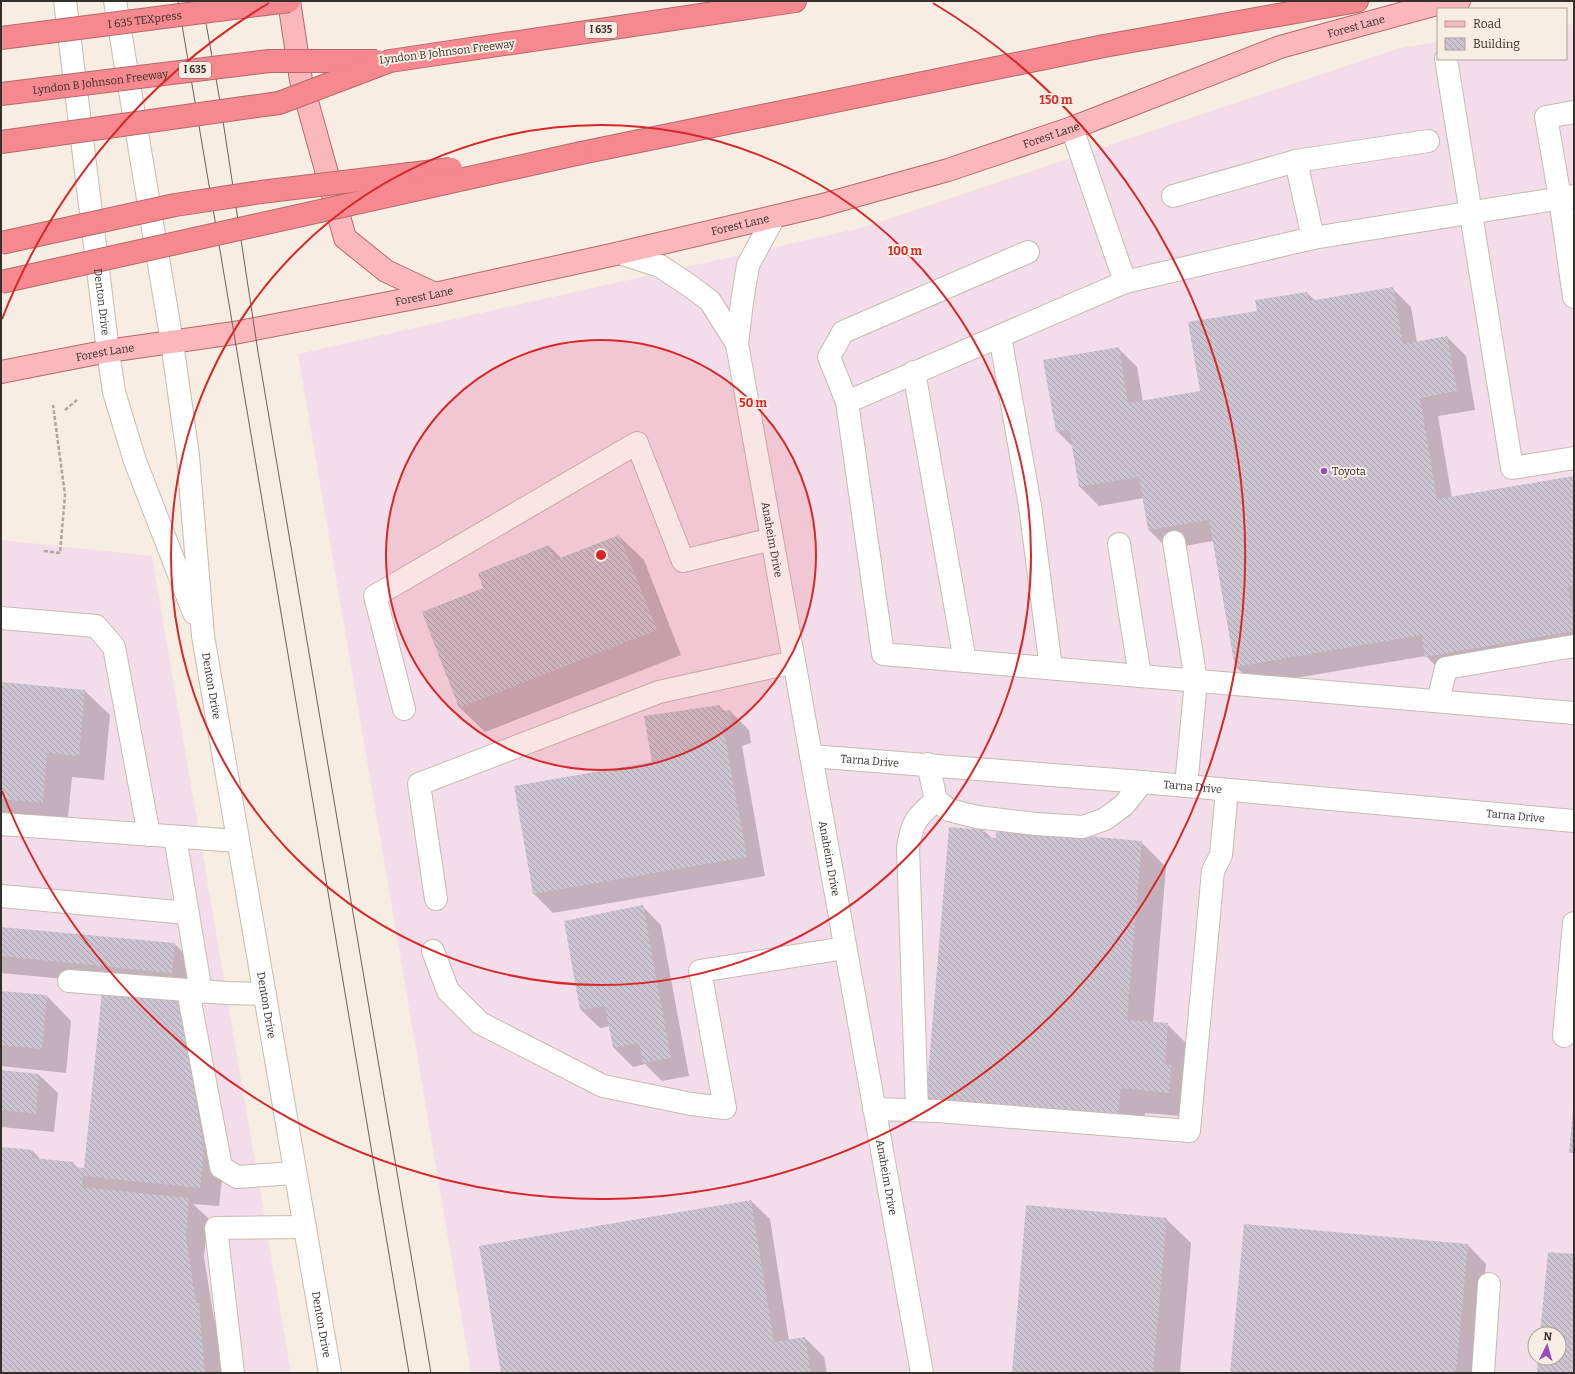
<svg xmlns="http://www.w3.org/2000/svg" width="1575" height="1374" viewBox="0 0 1575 1374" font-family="Bitter,serif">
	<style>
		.commercial { fill: #f4ddea; fill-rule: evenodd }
		.shadow { fill: #0003 }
		.building { fill: url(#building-back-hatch) }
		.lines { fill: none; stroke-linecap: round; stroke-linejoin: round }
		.minor-casing { stroke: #c5bbb0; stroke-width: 24 }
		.major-casing { stroke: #b26a6c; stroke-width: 24 }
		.highway-casing { stroke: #b26a6c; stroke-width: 24 }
		.path { stroke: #aea79e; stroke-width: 2.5; stroke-dasharray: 4 2; stroke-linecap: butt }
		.minor { stroke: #fff; stroke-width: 22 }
		.major { stroke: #fab8bc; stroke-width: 22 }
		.highway { stroke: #f6888f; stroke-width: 22 }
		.tram { stroke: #68635d; stroke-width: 1 }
		.highway-bridge-casing { stroke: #b26a6c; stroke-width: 24; stroke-linecap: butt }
		.highway-bridge { stroke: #f6888f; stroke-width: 22 }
		.ring { fill: none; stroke: #d62828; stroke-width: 2 }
		.poi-dot { fill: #954ec1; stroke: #f7ede2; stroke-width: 1.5 }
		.labels { text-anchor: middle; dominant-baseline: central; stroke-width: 4; stroke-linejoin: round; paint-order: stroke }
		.shield { fill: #f7ede2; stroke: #6e6963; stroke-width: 1 }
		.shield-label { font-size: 10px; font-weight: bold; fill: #34312c }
		.street-label { font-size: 11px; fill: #34312c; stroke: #f7ede2 }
		.poi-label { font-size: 11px; fill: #34312c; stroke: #f7ede2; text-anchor: start }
		.centre { fill: #d62828; stroke: #f7ede2; stroke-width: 2 }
		.ring-label { font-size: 12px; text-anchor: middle; font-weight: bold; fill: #d62828; stroke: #f7ede2; stroke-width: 4; stroke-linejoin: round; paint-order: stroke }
	</style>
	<defs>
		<pattern id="building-back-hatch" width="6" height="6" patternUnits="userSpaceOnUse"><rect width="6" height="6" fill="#ccc5d1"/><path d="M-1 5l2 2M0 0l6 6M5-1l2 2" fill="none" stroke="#a6a1aa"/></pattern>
	</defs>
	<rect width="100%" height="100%" fill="#f7ede2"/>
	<!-- commercial -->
	<g class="commercial">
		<path d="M1574,24V1373H471L298,354L865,227L1400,48L1438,42V59H1566V25ZM1535,1334H1559V1358H1535Z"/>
		<path d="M1,540L152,556L291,1373H1Z"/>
	</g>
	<!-- shadow -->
	<g class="shadow">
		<path d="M1392,288L1411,307L1417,342L1447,337L1466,356L1475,410L1438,416L1452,498L1574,477V653L1445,675L1426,656L1254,685L1235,666L1213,541L1168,549L1149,530L1144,498L1099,506L1080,487L1073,447L1057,431L1118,348L1137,367L1143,402L1201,392L1258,311L1307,293L1316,301Z"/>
		<path d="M619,536L644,560L681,655L485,732L460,708L423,613L485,588L549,546L562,559Z"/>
		<path d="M1,683L85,691L110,715L104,780L72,777L67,827L1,821Z"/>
		<path d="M719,706L726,712L730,711L749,730L751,743L742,746L765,876L553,913L534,894L516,787L654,763Z"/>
		<path d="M984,831L992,838L1141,842L1166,867L1153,1023L1167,1024L1192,1049L1193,1117L1145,1113L1143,1138L952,1122L927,1097Z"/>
		<path d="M642,906L661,925L689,1076L662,1081L645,1064L633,1067L614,1048L610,1026L600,1028L581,1010Z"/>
		<path d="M1,928L175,944L193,963L191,991L1,973Z"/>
		<path d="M1,992L47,996L71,1021L66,1073L1,1066Z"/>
		<path d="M178,999L223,1169L219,1206L193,1204L208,1218L204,1257L214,1319L217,1323L222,1373H1V1148L33,1151L41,1160L73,1163L79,1169H84Z"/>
		<path d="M1,1071L39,1075L58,1093L54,1132L1,1127Z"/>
		<path d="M751,1201L770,1219L789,1341L805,1338L824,1357L827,1373H502Z"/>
		<path d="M1166,1219L1191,1243L1180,1373H1013Z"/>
		<path d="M1468,1245L1486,1264L1476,1373H1231Z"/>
	</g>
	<!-- building -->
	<g class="building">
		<path d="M1393,287L1403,344L1447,336L1457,391L1420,398L1437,499L1574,476V586L1568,587L1574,621V631L1425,657L1421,635L1235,667L1209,520L1148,530L1139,477L1079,487L1069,430L1056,432L1043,360L1119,347L1128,403L1200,391L1188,322L1257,311L1255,300L1307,292L1309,301Z"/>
		<path d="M619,535L657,630L459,708L422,612L483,588L478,573L549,545L555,560Z"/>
		<path d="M1,682L85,690L79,756L47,753L43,803L1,799Z"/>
		<path d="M720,705L721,712L730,710L732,725L723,727L747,857L533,894L514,786L652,762L644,716Z"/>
		<path d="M949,827L984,830V837L996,838V831L1009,832V829L1142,841L1127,1020L1168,1023L1165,1065H1171L1169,1093L1121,1088L1118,1114L926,1098Z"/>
		<path d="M643,905L671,1058L643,1063L639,1043L613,1048L605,1006L580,1010L564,921Z"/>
		<path d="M1,927L175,943L172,973L1,956Z"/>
		<path d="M1,991L47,995L42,1049L1,1045Z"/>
		<path d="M102,991L179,998L204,1150L200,1188L83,1176L82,1187L189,1198L186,1237L196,1303H199L205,1373H1V1147L33,1150L32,1158L74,1162L73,1167L84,1168Z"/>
		<path d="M1,1070L39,1074L36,1114L1,1110Z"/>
		<path d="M1573,1110L1574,1111V1153H1569Z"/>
		<path d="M751,1200L774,1342L805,1337L811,1373H501L479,1246Z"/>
		<path d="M1026,1205L1167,1218L1153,1373H1012Z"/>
		<path d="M1244,1224L1468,1244L1456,1373H1230Z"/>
		<path d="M1548,1252L1574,1254V1373H1537L1538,1358H1559V1334H1540Z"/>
	</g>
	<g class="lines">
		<defs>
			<g id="minor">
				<path id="s1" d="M65,1L108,351L114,392L135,461L194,613"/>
				<path id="s2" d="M115,1L172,342L188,456L203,636L330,1373"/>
				<path d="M1446,59L1512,468L1574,458"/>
				<path d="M1574,112L1546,117L1560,198L1574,297"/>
				<path d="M1072,128L1125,282L847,402L883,654L1574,713"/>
				<path d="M1296,161L1428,141"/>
				<path d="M1173,196L1296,161L1313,238"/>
				<path id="s3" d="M774,217L748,265L742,302L737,344L922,1373"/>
				<path d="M620,253L660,266L690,286L710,301L737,344"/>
				<path d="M1125,282L1313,238L1574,196"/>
				<path d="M1000,336L1030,506L1051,668"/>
				<path d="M914,372L965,661"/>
				<path d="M847,402L829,357L843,332L1028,252"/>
				<path d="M1174,542L1196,681L1186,786"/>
				<path d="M1119,544L1140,676"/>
				<path d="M1,618L96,626L114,647L149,835"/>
				<path d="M1438,701L1446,668L1574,646"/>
				<path d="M404,709L375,596L637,443L683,561L772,539"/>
				<path id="s4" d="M811,756L1142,782L1574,821"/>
				<path d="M928,764L936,800L949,810L977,817L1036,824L1083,827L1105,819L1124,805L1142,782"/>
				<path d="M1,824L238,841"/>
				<path d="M175,837L201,992"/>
				<path d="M1,896L188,913"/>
				<path d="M436,899L419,784L659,692L794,662"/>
				<path d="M433,951L448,991L480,1023L603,1086L691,1104L725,1108L700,971L845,948"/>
				<path d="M69,981L226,993L265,994"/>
				<path d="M188,991L221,1167L237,1177L295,1173"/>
				<path d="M1564,1036L1574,923"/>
				<path d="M874,1109L938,1111L1189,1131L1213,871L1221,855L1227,790"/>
				<path d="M917,1110L908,848C912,821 917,817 936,800"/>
				<path d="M233,1373L216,1228L305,1227"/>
				<path d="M1483,1373L1489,1284"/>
			</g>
			<g id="major">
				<path d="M289,1L301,80L345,238L386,271L435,294"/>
				<path id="s5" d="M1,372L108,351L234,333L435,294L620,253L819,206L948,170L1072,128L1280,47L1437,4L1459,1"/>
			</g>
			<g id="highway">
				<path d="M390,61L795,1"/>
				<path d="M581,153L1104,46L1357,1"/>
			</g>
		</defs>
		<!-- minor casing -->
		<use href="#minor" class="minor-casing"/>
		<!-- major casing -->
		<use href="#major" class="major-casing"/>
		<!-- highway casing -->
		<use href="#highway" class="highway-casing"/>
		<!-- path -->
		<g class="path">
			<path d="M65,410L77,400"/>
			<path d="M44,551L60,553L65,495L53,405"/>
		</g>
		<!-- minor -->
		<use href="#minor" class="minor"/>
		<!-- major -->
		<use href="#major" class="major"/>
		<!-- highway -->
		<use href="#highway" class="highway"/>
		<!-- tram -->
		<g class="tram">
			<path d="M178,1L409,1373"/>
			<path d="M202,1L220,101L258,352L431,1373"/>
		</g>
		<defs>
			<g id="highway-bridge">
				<path id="s6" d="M1,38L289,1"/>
				<path id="s7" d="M1,94L269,61H377"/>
				<path d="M1,142L279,103L390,61"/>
				<path d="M1,243L175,205L261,192L451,169"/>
				<path d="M1,282L581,153"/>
			</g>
		</defs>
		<!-- highway-bridge casing -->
		<use href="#highway-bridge" class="highway-bridge-casing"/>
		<!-- highway-bridge -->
		<use href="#highway-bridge" class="highway-bridge"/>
	</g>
	<!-- distance rings -->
	<circle cx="601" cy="555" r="215" fill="#d62828" fill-opacity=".12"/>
	<g class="ring">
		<circle cx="601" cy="555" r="215"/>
		<circle cx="601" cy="555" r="430"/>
		<path d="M2 319A644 644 0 0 1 269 3M933 3A644 644 0 1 1 2 791"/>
	</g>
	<!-- markers -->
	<circle class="poi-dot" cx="1324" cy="471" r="4"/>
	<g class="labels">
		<!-- shield labels -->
		<g class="shield">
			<rect x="585" y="22" width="32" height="16" rx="3"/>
			<rect x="179" y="62" width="32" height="16" rx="3"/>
		</g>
		<g class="shield-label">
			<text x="601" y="30">I 635</text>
			<text x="195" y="70">I 635</text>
		</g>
		<!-- street labels -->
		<g class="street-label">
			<text stroke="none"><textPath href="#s6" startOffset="145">I 635 TEXpress</textPath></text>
			<text stroke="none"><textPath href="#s5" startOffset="1402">Forest Lane</textPath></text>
			<text transform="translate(447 52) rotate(-7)">Lyndon B Johnson Freeway</text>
			<text stroke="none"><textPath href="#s7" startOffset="100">Lyndon B Johnson Freeway</textPath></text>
			<text stroke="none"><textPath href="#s5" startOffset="1078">Forest Lane</textPath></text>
			<text stroke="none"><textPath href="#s5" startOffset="754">Forest Lane</textPath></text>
			<text stroke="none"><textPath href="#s5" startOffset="430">Forest Lane</textPath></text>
			<text stroke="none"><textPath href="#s1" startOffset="303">Denton Drive</textPath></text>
			<text stroke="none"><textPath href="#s5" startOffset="106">Forest Lane</textPath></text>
			<text stroke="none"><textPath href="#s3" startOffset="333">Anaheim Drive</textPath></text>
			<text stroke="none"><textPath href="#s2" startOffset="692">Denton Drive</textPath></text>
			<text stroke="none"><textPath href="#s4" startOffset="59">Tarna Drive</textPath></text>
			<text stroke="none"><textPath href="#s4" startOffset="383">Tarna Drive</textPath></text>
			<text stroke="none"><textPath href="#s4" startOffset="707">Tarna Drive</textPath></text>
			<text stroke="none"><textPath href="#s3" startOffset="657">Anaheim Drive</textPath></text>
			<text stroke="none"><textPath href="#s2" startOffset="1016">Denton Drive</textPath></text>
			<text stroke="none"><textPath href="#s3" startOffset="981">Anaheim Drive</textPath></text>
			<text stroke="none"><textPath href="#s2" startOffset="1340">Denton Drive</textPath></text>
		</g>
		<!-- poi labels -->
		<g class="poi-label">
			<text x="1332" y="471">Toyota</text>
		</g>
	</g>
	<circle cx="601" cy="555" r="6" class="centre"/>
	<g class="ring-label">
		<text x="1056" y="104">150 m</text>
		<text x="905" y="255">100 m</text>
		<text x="753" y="407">50 m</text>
	</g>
	<!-- border -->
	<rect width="1575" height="1374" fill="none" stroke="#34312c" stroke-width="4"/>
	<!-- legend -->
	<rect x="1437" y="8" width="130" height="52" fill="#f7ede2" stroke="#a9a299"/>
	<rect x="1445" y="21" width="20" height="6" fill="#fab8bc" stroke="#a9a299"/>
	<text x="1473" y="28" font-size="12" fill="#34312c">Road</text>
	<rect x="1445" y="38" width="20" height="12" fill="url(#building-back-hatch)" stroke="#a9a299"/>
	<text x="1473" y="48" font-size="12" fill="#34312c">Building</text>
	<!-- north arrow -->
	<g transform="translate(1547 1346) rotate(5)"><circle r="19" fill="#f7ede2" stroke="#a9a299"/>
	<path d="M0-3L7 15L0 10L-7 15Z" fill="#954ec1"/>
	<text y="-6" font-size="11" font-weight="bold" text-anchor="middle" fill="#34312c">N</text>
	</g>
</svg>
